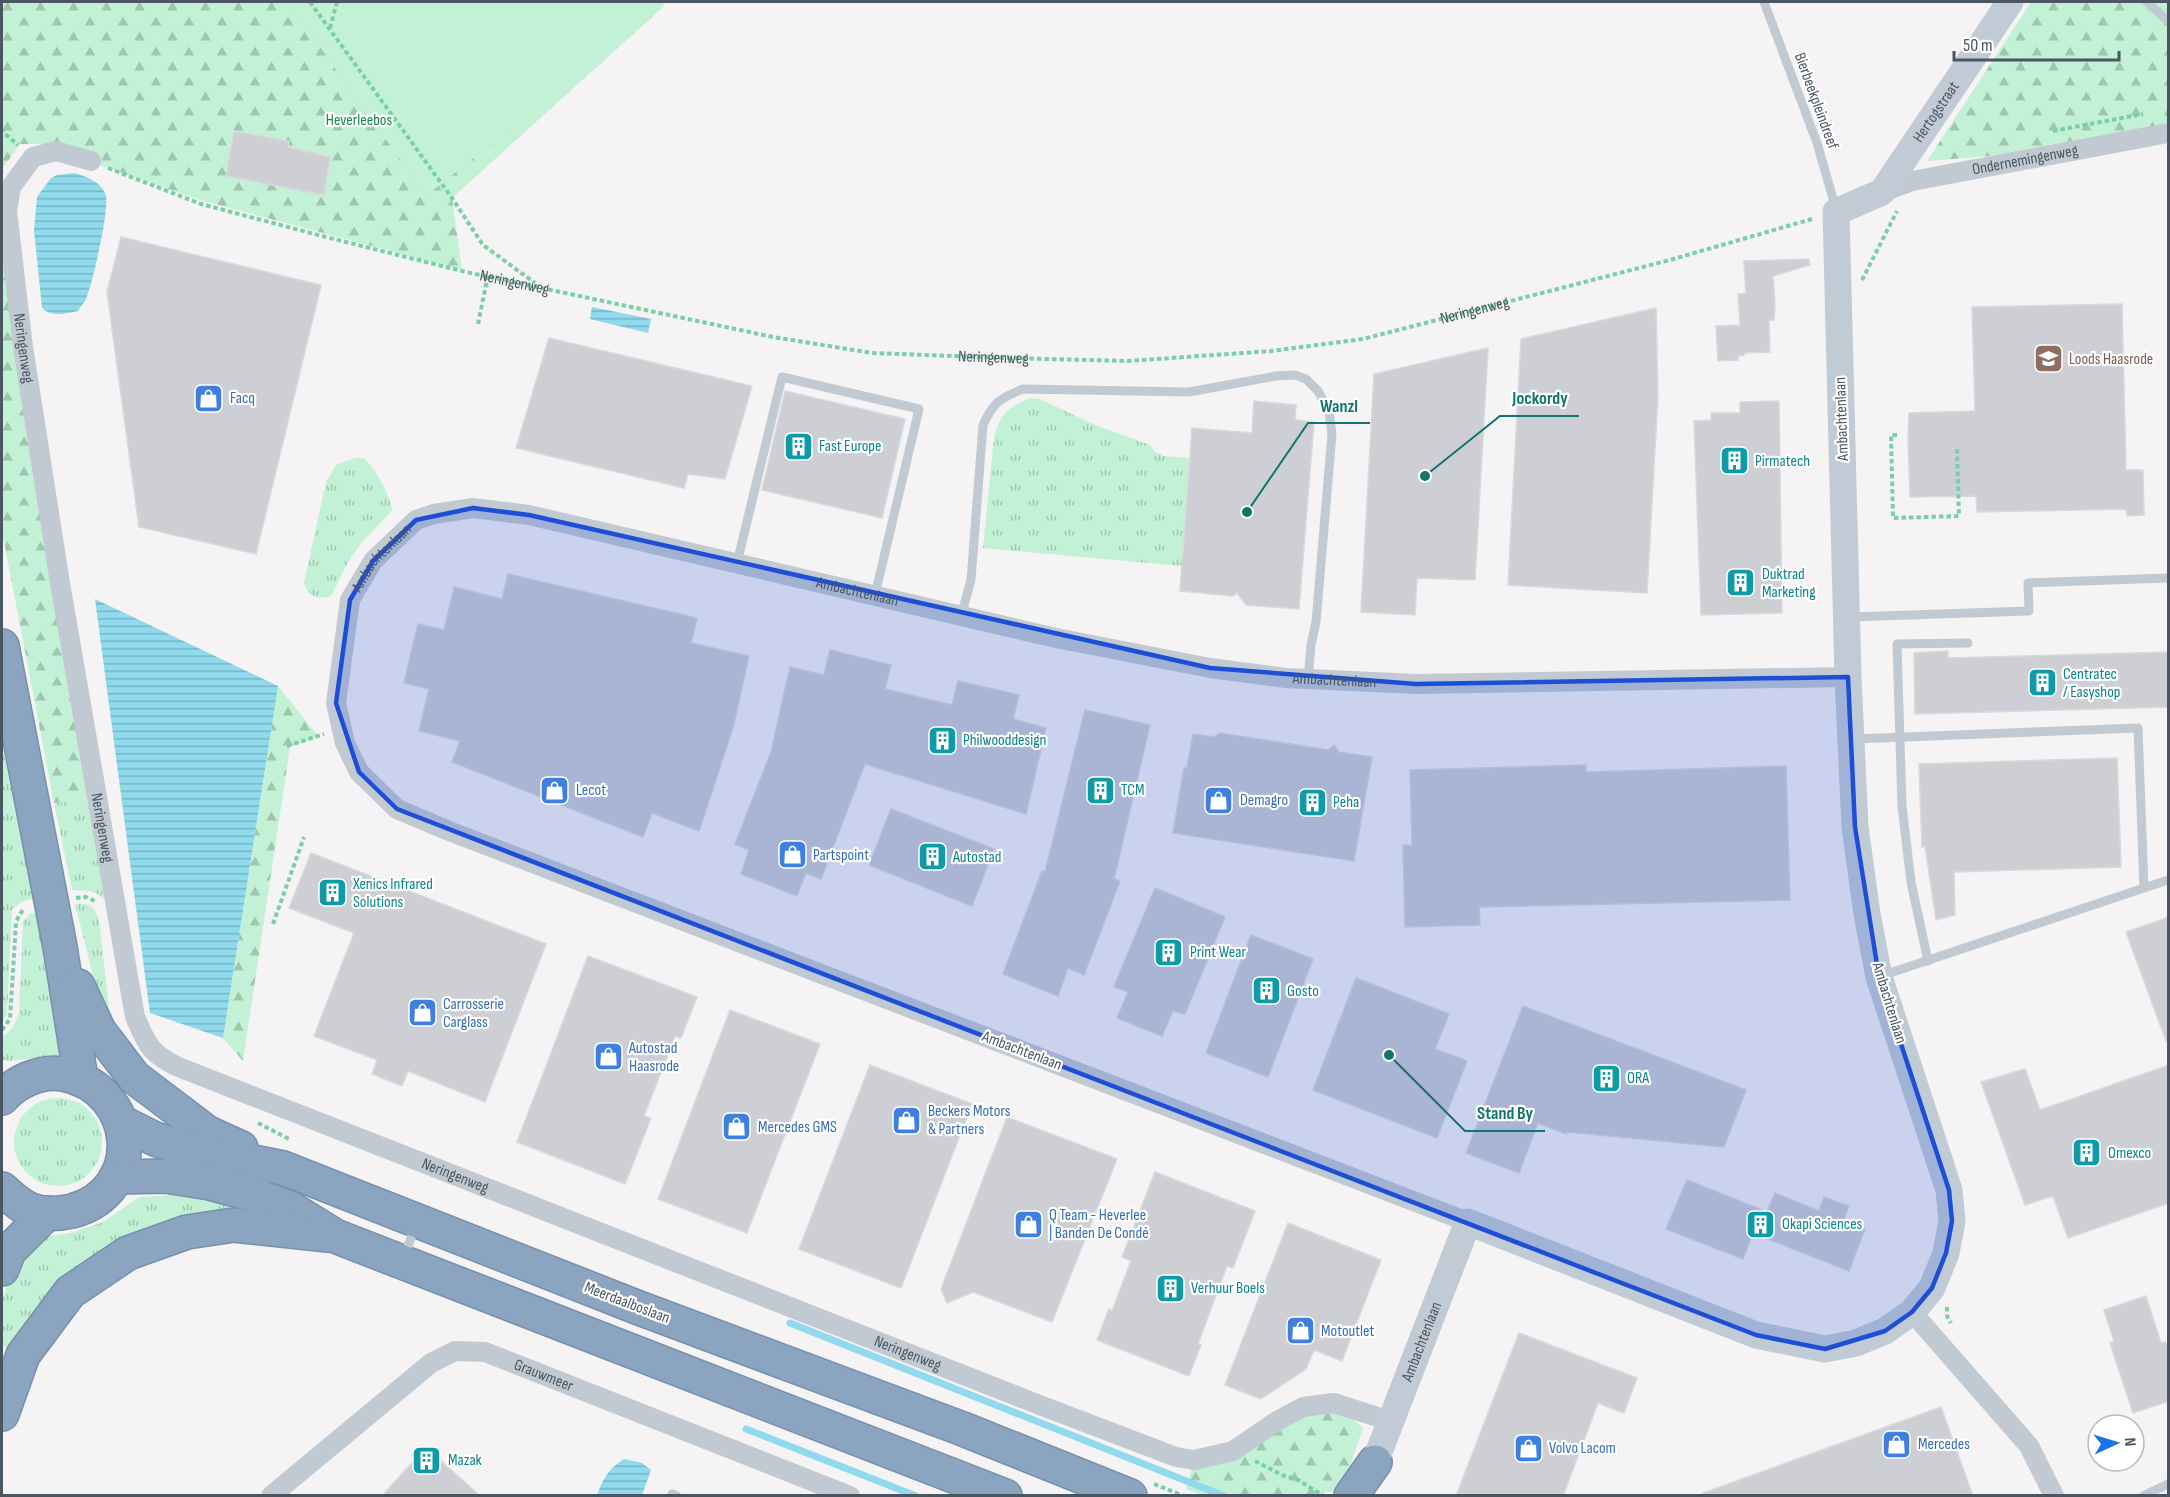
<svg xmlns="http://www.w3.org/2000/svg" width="2170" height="1497" viewBox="0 0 2170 1497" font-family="'Sofia Sans Condensed',sans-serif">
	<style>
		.grass { fill: url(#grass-tufts) }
		.forest { fill: url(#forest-firs) }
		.park { fill: #c3f1d5 }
		.water { fill: url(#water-rules) }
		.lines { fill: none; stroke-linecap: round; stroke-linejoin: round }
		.stream { stroke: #90daee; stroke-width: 7 }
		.building { fill: #cdcfd5; stroke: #d7d9de; stroke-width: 1.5 }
		.highway-casing { stroke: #7690ad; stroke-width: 36 }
		.path { stroke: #7ad0a6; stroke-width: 4; stroke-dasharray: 4.5 3; stroke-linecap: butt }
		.lane { stroke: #c1cad2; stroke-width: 9 }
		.street { stroke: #c1cad2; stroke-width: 20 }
		.secondary { stroke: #c1cbd6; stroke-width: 27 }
		.highway { stroke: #8ba5c1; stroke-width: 33 }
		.marked { fill: #1d4ed8; fill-opacity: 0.2; stroke: #1d4ed8; stroke-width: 4.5; stroke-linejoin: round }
		.labels { text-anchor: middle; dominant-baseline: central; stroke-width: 4.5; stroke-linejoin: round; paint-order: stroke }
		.street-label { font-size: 16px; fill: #4a5661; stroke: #fff }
		.park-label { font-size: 16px; fill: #17864f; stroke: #fff }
		.education-label { font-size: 16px; fill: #785e54; stroke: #fff; text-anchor: start }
		.shop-label { font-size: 16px; fill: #366cbe; stroke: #fff; text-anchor: start }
		.culture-label { font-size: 16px; fill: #0d838f; stroke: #fff; text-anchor: start }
		.leader { fill: none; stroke: #0f766e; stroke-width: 2 }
		.callout-dot { fill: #0f766e; stroke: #fff; stroke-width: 2 }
		.callout-label { font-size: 18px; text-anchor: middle; font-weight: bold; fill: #0f766e; stroke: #fff; stroke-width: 4.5; stroke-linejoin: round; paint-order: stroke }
	</style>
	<defs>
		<pattern id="grass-tufts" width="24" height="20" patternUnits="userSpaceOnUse" patternTransform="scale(1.5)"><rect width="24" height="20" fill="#c3f1d5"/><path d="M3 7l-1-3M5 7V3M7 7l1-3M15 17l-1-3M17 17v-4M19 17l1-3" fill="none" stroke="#a0c6b0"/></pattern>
		<pattern id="forest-firs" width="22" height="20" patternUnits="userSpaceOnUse" patternTransform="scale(1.5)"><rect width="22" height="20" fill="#c3f1d5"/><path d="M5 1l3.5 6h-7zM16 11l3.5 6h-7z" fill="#a0c6b0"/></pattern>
		<pattern id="water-rules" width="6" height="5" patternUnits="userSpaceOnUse" patternTransform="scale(1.5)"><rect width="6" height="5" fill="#90daee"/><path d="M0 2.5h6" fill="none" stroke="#78b4c4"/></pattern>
	</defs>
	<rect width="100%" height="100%" fill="#f5f3f3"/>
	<!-- grass -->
	<g class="grass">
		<path d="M1031,398L1040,399L1095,425L1150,445L1155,452L1163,456L1191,458L1182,566L983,548L994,438C1000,413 1008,407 1031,398Z"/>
		<path d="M355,458C360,458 361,457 365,460C374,465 393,501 392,511L362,542L348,562L331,596C317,600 309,597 304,583L326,482L336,465Z"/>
		<path d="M2,687L39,896L22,902L12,909L7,1014L2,1022Z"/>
		<path d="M90,799L109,901L92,891L72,890L54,803Z"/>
		<path d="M75,904C90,903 94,906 99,920L110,1017L94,979Z"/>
		<path d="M41,911L70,1054L10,1061L2,1060V1037L12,1029L19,1014L23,922L30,914Z"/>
		<circle cx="58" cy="1142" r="44"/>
		<path d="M195,1194L228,1205L229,1214L205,1216L18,1344L5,1347L2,1344V1303L8,1278L30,1245L50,1236L71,1233L103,1222L139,1197Z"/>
	</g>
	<!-- forest -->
	<g class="forest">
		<path d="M2,2H665L663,7L452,198L462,270L203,201L40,144H20L2,169Z"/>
		<path d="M2031,2H2168V128L2058,143L2003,155L1927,161Z"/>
		<path d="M2,242L90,799L54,803L2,531Z"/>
		<path d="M278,686L319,737L290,747L243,1061L223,1038Z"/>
		<path d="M1334,1403L1363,1428L1341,1492H1326L1317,1496H1204L1186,1489L1194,1460L1277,1421Z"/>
	</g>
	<!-- park -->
	<path class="park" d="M288,2H665L663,7L426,196Z"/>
	<!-- water -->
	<g class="water">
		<path d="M74,173C86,176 104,183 106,197C109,211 92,286 86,299C84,303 80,307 78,311C65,314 51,317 42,308L34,230L37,197L51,178L57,175Z"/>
		<path d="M592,307L651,319L648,333L590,319Z"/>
		<path d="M95,599L278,686L223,1038L150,1013Z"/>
		<path d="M624,1459L642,1463L651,1470L642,1495H597C603,1479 608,1469 624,1459Z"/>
	</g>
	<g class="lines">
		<!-- stream -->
		<g class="stream">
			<path d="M790,1323L1224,1496"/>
			<path d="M746,1429L916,1496"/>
		</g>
	</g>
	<!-- building -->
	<g class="building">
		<path d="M234,131L289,141L288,147L330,157L324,195L226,176Z"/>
		<path d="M121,237L321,285L256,554L139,527L107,292Z"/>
		<path d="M1809,259L1810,265L1773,276L1775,306L1774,320H1769L1770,352L1744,353V355L1738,356V360L1718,361L1716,326L1740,325L1738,294L1746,293L1744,261Z"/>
		<path d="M2122,304L2126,470H2143L2144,515L2127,516L2126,509L1977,512L1976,496L1910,497L1908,437L1909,413L1975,411L1972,307Z"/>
		<path d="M1656,308L1658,396L1647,593L1508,585L1521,339Z"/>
		<path d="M549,338L752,386L725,479L688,474L684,488L516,448Z"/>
		<path d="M1488,348L1475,580L1417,578L1415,615L1361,612L1374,374Z"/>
		<path d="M785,391L905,419L882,518L762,490Z"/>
		<path d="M1254,401L1296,405L1295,420L1314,422L1299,609L1246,605L1237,593L1233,596L1180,591L1192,428L1252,433Z"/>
		<path d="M1779,401L1782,613L1701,615L1694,421L1711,420V413H1740V402Z"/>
		<path d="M508,574L697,618L691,643L749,656L733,728L699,831L652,813L643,837L452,762L460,741L419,731L429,689L404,683L418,624L444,630L454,587L502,599Z"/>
		<path d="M830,650L891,665L885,689L952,705L958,681L1019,695L1013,719L1046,728L1026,814L865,764L821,879L806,873L797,896L741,874L749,850L735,844L771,752L790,667L824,675Z"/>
		<path d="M1948,651V658L2169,652V707L1915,714L1914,653Z"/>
		<path d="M1085,710L1150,725L1114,879L1120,881L1084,975L1068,968L1058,996L1003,974L1042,871L1045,872Z"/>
		<path d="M1220,733L1328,750L1334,745L1339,752L1372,757L1354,861L1173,833L1184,768H1187L1193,734L1214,737Z"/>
		<path d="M2117,758L2121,867L1954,872L1955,915L1936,920L1925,846L1922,847L1919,764Z"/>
		<path d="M1586,765V772L1786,766L1790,900L1479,907L1480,925L1405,927L1403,845H1412L1410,770Z"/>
		<path d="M891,809L994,849L972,906L869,865Z"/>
		<path d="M311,853L546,944L485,1102L408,1071L402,1086L372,1074L377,1060L314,1036L354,933L289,908Z"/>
		<path d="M1155,888L1225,917L1185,1014L1173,1011L1162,1036L1117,1018L1128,992L1114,987Z"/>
		<path d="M2169,917V1041H2166L2126,932Z"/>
		<path d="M1251,935L1313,959L1268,1077L1206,1053Z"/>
		<path d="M588,956L697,997L681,1038L675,1036L644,1116L651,1118L625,1184L517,1142Z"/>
		<path d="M1356,978L1449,1014L1435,1049L1467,1061L1437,1138L1313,1090Z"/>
		<path d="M1523,1006L1746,1090L1724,1147L1567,1132L1566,1134L1538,1123L1519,1173L1466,1153Z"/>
		<path d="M730,1010L820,1044L747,1233L658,1199Z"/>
		<path d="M870,1065L972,1104L901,1288L799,1249Z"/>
		<path d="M2169,1065V1203L2068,1238L2053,1196L2025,1205L1981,1082L2025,1069L2040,1110Z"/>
		<path d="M1007,1117L1117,1159L1052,1322L973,1292L947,1303L941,1289Z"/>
		<path d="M1155,1172L1255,1211L1233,1268L1227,1266L1198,1344L1201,1345L1189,1376L1097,1340L1109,1309L1112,1311L1131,1261L1122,1257Z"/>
		<path d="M1687,1180L1767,1212L1775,1193L1819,1211L1824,1197L1849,1206L1843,1221L1865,1229L1849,1271L1753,1233L1743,1259L1666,1229Z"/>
		<path d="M1288,1223L1381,1260L1342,1361L1314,1350L1306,1369L1261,1399L1225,1385Z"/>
		<path d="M2146,1296L2161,1343L2165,1342L2169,1352V1401L2133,1413L2110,1343L2114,1341L2104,1310Z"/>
		<path d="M1519,1333L1637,1378L1624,1413L1598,1403L1563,1496H1456Z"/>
		<path d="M1941,1407L1973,1496H1703V1493Z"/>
		<path d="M426,1447L480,1496H382Z"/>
	</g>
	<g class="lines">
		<defs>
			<g id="highway">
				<path d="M2,646L60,947L81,1079"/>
				<path d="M78,986L99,1031L134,1077L208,1133L241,1148"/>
				<path d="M2,1098C15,1082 41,1070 63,1074C139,1089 147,1191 72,1211C59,1214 44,1215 31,1210C20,1206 11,1197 2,1189"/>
				<path d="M121,1122L155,1139L180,1147L283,1168L639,1308L963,1429L1130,1496"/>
				<path d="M116,1177L166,1176L210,1183L251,1194L290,1208L335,1236L1005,1496"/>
				<path d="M2,1269L9,1251L47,1213"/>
				<path d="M2,1414L23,1355L70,1292L128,1253L187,1232L234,1225L328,1235"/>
				<path d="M1351,1496L1375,1462"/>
			</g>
		</defs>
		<!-- highway casing -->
		<use href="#highway" class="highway-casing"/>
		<!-- path -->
		<g class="path">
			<path d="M310,2L452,198L483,245L535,283"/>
			<path d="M330,28L337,2"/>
			<path d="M2,128L3,132L18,145"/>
			<path d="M2053,131L2143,114"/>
			<path id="s1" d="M108,168L201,204L322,236L466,272L773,337L872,353L1006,358L1128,361L1271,351L1363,339L1670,260L1812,219"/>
			<path d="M1862,280L1897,211"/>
			<path d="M478,324L488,275"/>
			<path d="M1897,435H1891L1893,518L1959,516L1957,449"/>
			<path d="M287,746L324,734"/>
			<path d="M76,898L86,897L95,901"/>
			<path d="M273,924L304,837"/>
			<path d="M2,1030L10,1019L16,923L19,915L25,908"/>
			<path d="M258,1123L291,1140"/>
			<path d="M1947,1307V1316L1951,1323"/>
			<path d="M1255,1461L1282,1475L1298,1480L1324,1496"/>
			<path d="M1154,1484L1184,1496"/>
		</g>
		<!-- lane -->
		<g class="lane">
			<path d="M1764,2L1817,143L1836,209"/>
			<path d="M2147,2L2168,21"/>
			<path d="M737,563L782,377L919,409L875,595"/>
			<path d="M961,616L971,580L983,425C993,403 1000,398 1023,389L1189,392L1276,376L1295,375L1306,379L1318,391L1329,411L1332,434L1316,622L1311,645L1308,679"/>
			<path d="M1850,617L2029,611L2028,583L2168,578"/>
			<path d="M1854,739L2138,728L2144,888"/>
			<path d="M1928,961L1911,882L1902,806L1897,644L1968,643"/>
			<path d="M1881,976L2168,880"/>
			<path d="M404,1258L415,1226"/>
			<path d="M672,1494L677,1496"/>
			<path d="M2143,1496L2168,1484"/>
		</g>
		<!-- street -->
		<g class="street">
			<path id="s2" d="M91,161L56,151L33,157L11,187L7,211L23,347L60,583L135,1017C147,1044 149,1052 176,1066L1037,1404L1176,1457L1194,1460L1233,1451L1277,1421L1303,1407L1334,1403L1390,1421"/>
			<path id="s3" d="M1882,192L1912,181L2168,133"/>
			<path id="s4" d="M1468,1222L449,831L397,809L359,772L345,743L336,703L350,600L373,561L416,520L434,514L473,508L529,515L1056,638L1210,668L1286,678L1416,684L1848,677"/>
			<path d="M1912,1312L2029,1446L2054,1496"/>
			<path id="s5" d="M271,1496L431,1363L455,1351L485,1352L850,1496"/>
		</g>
		<!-- secondary -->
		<path class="secondary" id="s6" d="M1375,1462L1468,1222L1756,1335L1825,1349L1856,1343L1885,1331L1912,1312L1932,1288L1946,1253L1952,1221L1949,1190L1879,977L1867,914L1855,827L1848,677L1836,212L1882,192L2010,2"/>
		<!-- highway -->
		<use href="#highway" class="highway"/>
	</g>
	<!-- marked area -->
	<path class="marked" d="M473,508L529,515L1210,668L1416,684L1848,677L1855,827L1879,977L1949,1190L1952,1221L1946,1253L1932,1288L1912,1312L1885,1331L1825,1349L1756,1335L397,809L359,772L336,703L350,600L373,561L416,520Z"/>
	<!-- icons -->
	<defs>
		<symbol id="university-square" viewBox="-11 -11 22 22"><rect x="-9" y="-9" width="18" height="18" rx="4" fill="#8d6e63" stroke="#fff"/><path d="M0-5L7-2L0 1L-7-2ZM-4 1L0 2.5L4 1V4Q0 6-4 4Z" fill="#fff"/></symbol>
		<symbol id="shop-square" viewBox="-11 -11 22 22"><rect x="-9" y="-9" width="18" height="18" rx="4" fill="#3f7fe0" stroke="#fff"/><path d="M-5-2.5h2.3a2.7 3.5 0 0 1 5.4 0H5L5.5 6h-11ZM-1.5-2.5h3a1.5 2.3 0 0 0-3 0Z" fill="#fff"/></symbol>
		<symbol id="building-square" viewBox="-11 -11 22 22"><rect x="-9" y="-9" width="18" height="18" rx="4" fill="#0f9aa8" stroke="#fff"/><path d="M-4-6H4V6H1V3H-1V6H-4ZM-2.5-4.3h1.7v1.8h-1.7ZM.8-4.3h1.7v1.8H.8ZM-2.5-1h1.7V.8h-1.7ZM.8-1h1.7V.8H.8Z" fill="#fff"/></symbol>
	</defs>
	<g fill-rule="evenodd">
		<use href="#university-square" x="2032" y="342" width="33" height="33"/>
		<use href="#shop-square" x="192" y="382" width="33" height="33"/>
		<use href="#building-square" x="782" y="430" width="33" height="33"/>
		<use href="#building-square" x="1718" y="444" width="33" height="33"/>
		<use href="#building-square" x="1724" y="566" width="33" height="33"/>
		<use href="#building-square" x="2026" y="666" width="33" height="33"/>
		<use href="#building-square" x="926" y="724" width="33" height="33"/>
		<use href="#shop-square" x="538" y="774" width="33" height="33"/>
		<use href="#building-square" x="1084" y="774" width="33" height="33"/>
		<use href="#shop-square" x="1202" y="784" width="33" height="33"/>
		<use href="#building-square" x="1296" y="786" width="33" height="33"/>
		<use href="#shop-square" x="776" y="838" width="33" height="33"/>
		<use href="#building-square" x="916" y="840" width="33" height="33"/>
		<use href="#building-square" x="316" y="876" width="33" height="33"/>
		<use href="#building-square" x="1152" y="936" width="33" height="33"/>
		<use href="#building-square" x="1250" y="974" width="33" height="33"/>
		<use href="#shop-square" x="406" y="996" width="33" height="33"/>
		<use href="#shop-square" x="592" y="1040" width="33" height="33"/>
		<use href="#building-square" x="1590" y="1062" width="33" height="33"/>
		<use href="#shop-square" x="890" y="1104" width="33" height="33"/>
		<use href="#shop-square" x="720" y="1110" width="33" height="33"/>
		<use href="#building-square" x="2070" y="1136" width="33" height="33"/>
		<use href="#shop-square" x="1012" y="1208" width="33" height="33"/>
		<use href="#building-square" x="1744" y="1208" width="33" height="33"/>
		<use href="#building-square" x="1154" y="1272" width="33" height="33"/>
		<use href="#shop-square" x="1284" y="1314" width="33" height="33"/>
		<use href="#shop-square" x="1880" y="1428" width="33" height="33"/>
		<use href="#shop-square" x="1512" y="1432" width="33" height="33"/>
		<use href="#building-square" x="410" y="1444" width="33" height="33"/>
	</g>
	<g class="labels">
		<!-- street labels -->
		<g class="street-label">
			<text transform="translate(1816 101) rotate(70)">Bierbeekpleindreef</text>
			<text stroke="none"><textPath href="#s6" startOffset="2004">Hertogstraat</textPath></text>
			<text stroke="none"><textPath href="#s3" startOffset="147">Ondernemingenweg</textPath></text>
			<text stroke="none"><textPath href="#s1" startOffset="423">Neringenweg</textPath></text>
			<text stroke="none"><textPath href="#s1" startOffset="1395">Neringenweg</textPath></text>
			<text stroke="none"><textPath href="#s2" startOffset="260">Neringenweg</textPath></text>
			<text stroke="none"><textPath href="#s1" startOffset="909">Neringenweg</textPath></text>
			<text transform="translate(1842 419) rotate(-92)">Ambachtenlaan</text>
			<text stroke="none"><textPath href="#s4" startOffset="1431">Ambachtenlaan</textPath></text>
			<text stroke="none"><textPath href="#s4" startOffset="1935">Ambachtenlaan</textPath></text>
			<text stroke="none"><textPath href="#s4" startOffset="2421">Ambachtenlaan</textPath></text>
			<text stroke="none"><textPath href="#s2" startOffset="746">Neringenweg</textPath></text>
			<text transform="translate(1889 1003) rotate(73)">Ambachtenlaan</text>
			<text transform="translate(1022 1051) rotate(21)">Ambachtenlaan</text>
			<text stroke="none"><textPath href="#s2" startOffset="1304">Neringenweg</textPath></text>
			<text transform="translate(627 1303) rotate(21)">Meerdaalboslaan</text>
			<text stroke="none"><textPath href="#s6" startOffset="129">Ambachtenlaan</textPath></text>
			<text stroke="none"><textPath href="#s2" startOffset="1790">Neringenweg</textPath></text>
			<text stroke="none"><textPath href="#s5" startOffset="328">Grauwmeer</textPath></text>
		</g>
		<!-- park labels -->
		<g class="park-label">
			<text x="359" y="120">Heverleebos</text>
		</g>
		<!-- education labels -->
		<g class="education-label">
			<text x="2069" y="359">Loods Haasrode</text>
		</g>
		<!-- shop labels -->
		<g class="shop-label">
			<text x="230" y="398">Facq</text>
			<text x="576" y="790">Lecot</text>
			<text x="1240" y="800">Demagro</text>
			<text x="813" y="855">Partspoint</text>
			<text x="443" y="1004">Carrosserie<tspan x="443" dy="18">Carglass</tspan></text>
			<text x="629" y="1048">Autostad<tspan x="629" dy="18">Haasrode</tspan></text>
			<text x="928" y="1111">Beckers Motors<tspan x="928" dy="18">&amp; Partners</tspan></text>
			<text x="758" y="1127">Mercedes GMS</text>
			<text x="1049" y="1215">Q Team - Heverlee<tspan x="1049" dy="18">| Banden De Condé</tspan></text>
			<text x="1321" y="1331">Motoutlet</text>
			<text x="1918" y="1444">Mercedes</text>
			<text x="1549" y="1448">Volvo Lacom</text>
		</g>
		<!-- culture labels -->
		<g class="culture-label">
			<text x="819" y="446">Fast Europe</text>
			<text x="1755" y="461">Pirmatech</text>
			<text x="1762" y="574">Duktrad<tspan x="1762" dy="18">Marketing</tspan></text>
			<text x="2063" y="674">Centratec<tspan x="2063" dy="18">/ Easyshop</tspan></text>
			<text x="963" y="740">Philwooddesign</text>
			<text x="1121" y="790">TCM</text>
			<text x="1333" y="802">Peha</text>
			<text x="953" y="857">Autostad</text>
			<text x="353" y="884">Xenics Infrared<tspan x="353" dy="18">Solutions</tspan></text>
			<text x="1190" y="952">Print Wear</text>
			<text x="1287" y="991">Gosto</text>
			<text x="1627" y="1078">ORA</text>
			<text x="2108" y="1153">Omexco</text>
			<text x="1782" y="1224">Okapi Sciences</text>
			<text x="1191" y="1288">Verhuur Boels</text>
			<text x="448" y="1460">Mazak</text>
		</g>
	</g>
	<!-- callouts -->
	<path class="leader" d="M1425 476L1500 416H1579M1247 512L1308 423H1370M1389 1055L1465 1131H1545"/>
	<g class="callout-dot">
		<circle cx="1425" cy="476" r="6"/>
		<circle cx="1247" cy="512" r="6"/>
		<circle cx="1389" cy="1055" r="6"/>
	</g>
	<g class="callout-label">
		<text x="1540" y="404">Jockordy</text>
		<text x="1339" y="412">Wanzl</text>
		<text x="1505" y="1119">Stand By</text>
	</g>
	<!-- border -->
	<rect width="2170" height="1497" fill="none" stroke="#4a5661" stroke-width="6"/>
	<!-- north arrow -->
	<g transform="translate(2116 1443) rotate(86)"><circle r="28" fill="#ffffff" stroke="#b7bbc0" stroke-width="1.5"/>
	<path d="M0-4.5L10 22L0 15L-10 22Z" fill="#1a73e8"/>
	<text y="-9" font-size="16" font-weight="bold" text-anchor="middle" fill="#4a5661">N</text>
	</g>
	<!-- scale -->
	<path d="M1954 51v9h165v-9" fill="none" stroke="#4a5661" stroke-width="3"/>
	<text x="1963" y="51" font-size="18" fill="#4a5661" stroke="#ffffff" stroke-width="4.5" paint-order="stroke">50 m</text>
</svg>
